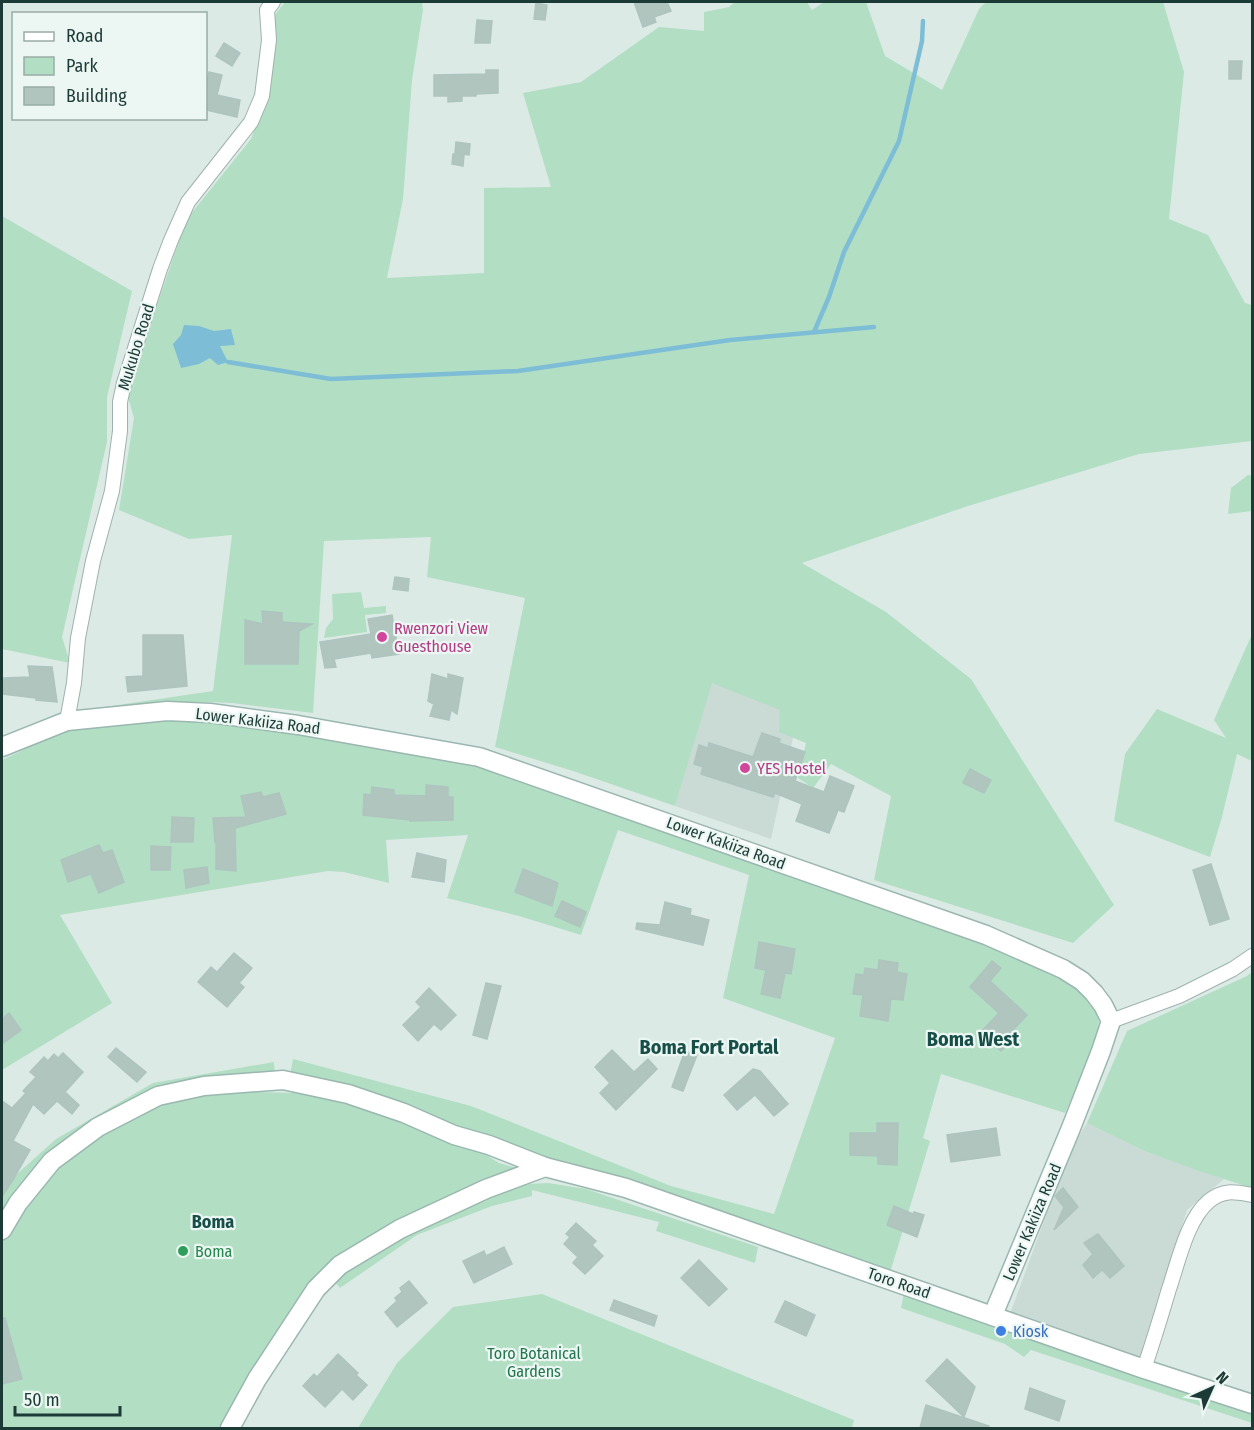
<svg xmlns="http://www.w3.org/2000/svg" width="1254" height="1430" viewBox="0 0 1254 1430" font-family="'Fira Sans Condensed',sans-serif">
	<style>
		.built { fill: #cadad5 }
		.green { fill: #b2dec4 }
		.water { fill: #7dbdd6 }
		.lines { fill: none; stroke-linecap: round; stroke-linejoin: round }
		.stream { stroke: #7dbdd6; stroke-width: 4.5 }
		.building { fill: #b1c5bf; stroke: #aec4be; stroke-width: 1.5 }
		.street-casing { stroke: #9fb2ae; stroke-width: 16 }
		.secondary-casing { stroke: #9ab7b0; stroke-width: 21 }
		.street { stroke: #fff; stroke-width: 14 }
		.secondary { stroke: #fff; stroke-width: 18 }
		.hotel-dot { fill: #d1479c; stroke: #ecf7f3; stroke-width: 2 }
		.leisure-dot { fill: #2e9e5b; stroke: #ecf7f3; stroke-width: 2 }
		.shop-dot { fill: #3f7fe0; stroke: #ecf7f3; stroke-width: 2 }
		.labels { text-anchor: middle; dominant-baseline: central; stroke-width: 4.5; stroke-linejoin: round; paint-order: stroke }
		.street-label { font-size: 16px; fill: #1d3b36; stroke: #ecf7f3 }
		.hotel-label { font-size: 16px; fill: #b23c85; stroke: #ecf7f3; text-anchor: start }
		.leisure-label { font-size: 16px; fill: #27864d; stroke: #ecf7f3; text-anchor: start }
		.shop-label { font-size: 16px; fill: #366cbe; stroke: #ecf7f3; text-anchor: start }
		.park-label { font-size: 16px; fill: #23754e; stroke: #ecf7f3 }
		.neighbourhood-label { font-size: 18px; font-weight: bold; fill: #174e48; stroke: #ecf7f3 }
		.quarter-label { font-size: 20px; font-weight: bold; fill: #174e48; stroke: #ecf7f3 }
	</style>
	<rect width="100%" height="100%" fill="#dceae6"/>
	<!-- built -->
	<g class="built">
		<path d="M711,682L798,715L771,839L675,806Z"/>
		<path d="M1087,1123L1144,1151L1224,1179L1187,1210L1140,1358L1010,1314L1070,1150Z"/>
	</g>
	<!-- green -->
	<g class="green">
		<path d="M285,2H422L423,10L412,80L403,199L387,278L484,273V188L551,187L523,93L581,82L659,27L704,31V12L729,7L735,2H807L812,10L824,2H866L885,56L942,90L979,9L986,2H1163L1184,72L1169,219L1208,235L1245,303L1252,305V441L1139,454L965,507L802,563L886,612L971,679L1114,905L1073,943L874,880L891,796L831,764L813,788L798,778L806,743L779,732L780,710L712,683L675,806L573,771L495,747L525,598L427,577L431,537L324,541L313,713L232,703L209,702L91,709L213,691L232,535L189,539L119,510L134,418L127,394L186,220L251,139L271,88L274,16Z"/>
		<path d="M2,216L132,291L107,397V442L62,637L70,663L2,649Z"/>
		<path d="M1248,475L1252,476V511L1228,514L1231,488Z"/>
		<path d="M361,592L364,608L386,606V613L365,615L367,632L324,638L326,628L333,619L332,594Z"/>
		<path d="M1252,634V761L1237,754L1222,817L1210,857L1114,821L1125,754L1157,709L1226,738L1214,720Z"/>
		<path d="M174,717L232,726L283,725L493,768L983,938L1075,984L1090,998L1099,1021L1096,1043L1065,1113L941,1074L923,1138L930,1141L889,1276L289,1080L293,1059L471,1106L671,1186L774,1214L835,1038L723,998L749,875L618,830L581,935L519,916L447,898L468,835L386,840L389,883L344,872L328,871L60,915L112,1003L2,1070V760L67,729Z"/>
		<path d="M1252,972V1188L1202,1172L1144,1151L1087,1123L1127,1031L1247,976Z"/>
		<path d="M274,1062L275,1076L210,1080L97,1123L2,1217V1198L17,1174L56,1139L153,1083Z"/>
		<path d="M203,1091L342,1094L461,1139L499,1163L531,1172L340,1265L230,1428H2V1237L57,1161L159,1102Z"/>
		<path d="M548,1183L586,1189L758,1247L755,1263L656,1231L659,1222L532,1190V1196L492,1206L417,1235L340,1288L332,1278L342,1269L486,1194L530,1184Z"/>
		<path d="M904,1293L1252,1411V1423L1031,1350L1024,1357L1005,1344L901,1308Z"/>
		<path d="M542,1294L854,1420L852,1428H358L397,1363L453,1307Z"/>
	</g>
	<!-- water -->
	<path class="water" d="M184,325L199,326L214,331L231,329L235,345L220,346L228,362L218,365L210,358L199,364L181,368L173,344L181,335Z"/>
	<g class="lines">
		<!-- stream -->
		<g class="stream">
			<path d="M814,332L829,297L844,252L899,141L922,41L923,21"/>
			<path d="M228,362L331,379L518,371L730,340L874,327"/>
		</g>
	</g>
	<!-- building -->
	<g class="building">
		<path d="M634,2H667L671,11L654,17L656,22L643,27Z"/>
		<path d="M536,3L547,5L545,20L534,19Z"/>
		<path d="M477,20L492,21L490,43H475Z"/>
		<path d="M224,43L240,53L232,66L216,56Z"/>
		<path d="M1229,61H1242L1241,79H1229Z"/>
		<path d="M486,70H498V93L476,94V96H462V101L448,102V96H434V75L486,74Z"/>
		<path d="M209,72L222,75L217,95L240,100L237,117L206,110V86Z"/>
		<path d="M456,142L470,144L469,155L455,153Z"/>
		<path d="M453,154L464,155L463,166L452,164Z"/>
		<path d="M395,577L409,579L408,591L393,589Z"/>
		<path d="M262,611L282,613V622L312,624L299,631L298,664H245V620L263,624Z"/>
		<path d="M392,615L399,654L372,658L371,653L334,659L336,667L325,668L320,642L371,634L368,619Z"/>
		<path d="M143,635H183L187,686L128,692L126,677L143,676Z"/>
		<path d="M28,666L52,667L57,702L36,700V698L3,694L4,678L30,677Z"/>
		<path d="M432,674L448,679V674L463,678L457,714L451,710L449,720L430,716L434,704L428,701Z"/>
		<path d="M762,733L780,739L779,743L805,752L795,781L824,792L830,776L854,786L844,812L838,810L829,833L796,821L802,804L775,793L773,797L701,774L703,767L694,764L699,745L708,748L709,743L753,757Z"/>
		<path d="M970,769L991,780L984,793L963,783Z"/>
		<path d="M426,785L448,787V797H453V820L410,821V820L363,815L364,794L371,795L372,787L394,790V795L426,796Z"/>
		<path d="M261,792L263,797L279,793L286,814L235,828L236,871L216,869V842H215L213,818L246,817L241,796Z"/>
		<path d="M172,817L194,818L193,842H171Z"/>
		<path d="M99,845L103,853L112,850L124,882L99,893L91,874L68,882L61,860Z"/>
		<path d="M151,846L171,847L170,870H151Z"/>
		<path d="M417,853L446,860L444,882L412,877Z"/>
		<path d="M1211,864L1229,919L1210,925L1193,870Z"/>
		<path d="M207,867L209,883L186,888L184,870Z"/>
		<path d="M523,869L558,883L552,906L515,892Z"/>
		<path d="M562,901L586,912L580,927L555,916Z"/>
		<path d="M665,902L691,909L690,915L709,920L703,945L636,929L637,923L660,925Z"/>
		<path d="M759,942L795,949L791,974L785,973L780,998L761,994L766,970L755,968Z"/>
		<path d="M234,953L252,968L239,983L244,987L227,1007L198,982L211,967L217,972Z"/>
		<path d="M879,960L898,963L897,972L907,974L903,1000L891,999L888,1021L860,1016L863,995L853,994L856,974L864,975L865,968L878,970Z"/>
		<path d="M992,961L1001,968L990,981L1027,1015L1008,1035L1013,1039L1001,1051L981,1032L999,1013L970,987Z"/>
		<path d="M486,983L501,986L487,1039L473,1035Z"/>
		<path d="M429,988L456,1015L441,1030L434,1024L418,1041L403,1025L421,1007L416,1002Z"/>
		<path d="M9,1013L21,1030L2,1044V1019Z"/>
		<path d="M116,1048L146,1072L137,1082L108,1057Z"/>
		<path d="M612,1050L634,1072L648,1059L657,1069L616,1110L600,1093L610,1083L595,1067Z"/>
		<path d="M685,1051L697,1055L683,1091L672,1087Z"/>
		<path d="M63,1053L83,1072L65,1092L79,1105L72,1114L57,1101L44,1114L33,1104L13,1141L30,1150L14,1178L2,1197V1101L12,1108L26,1093L23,1091L36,1077L30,1072L44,1057L48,1061L54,1054L58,1058Z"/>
		<path d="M753,1069L760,1071L788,1104L774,1116L755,1095L737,1110L724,1095Z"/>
		<path d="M877,1123H898L897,1165L878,1164V1156L850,1155V1133H877Z"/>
		<path d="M996,1128L1000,1155L951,1162L947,1135Z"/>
		<path d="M1063,1188L1078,1207L1054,1230L1064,1207L1055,1196Z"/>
		<path d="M894,1206L913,1214L914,1212L924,1215L917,1237L887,1225Z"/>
		<path d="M576,1223L596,1241L592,1245L603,1256L585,1274L573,1263L578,1257L564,1244L570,1237L566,1234Z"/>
		<path d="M1098,1234L1124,1266L1110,1278L1102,1270L1093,1278L1083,1265L1093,1254L1084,1243Z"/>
		<path d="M504,1247L512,1264L474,1283L463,1261L484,1251L486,1256Z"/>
		<path d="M699,1260L727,1289L709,1306L681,1278Z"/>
		<path d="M409,1281L427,1303L397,1327L385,1312L397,1301L395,1298L402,1292L400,1288Z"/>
		<path d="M614,1300L657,1316L654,1326L610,1310Z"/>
		<path d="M785,1301L815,1315L806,1336L775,1322Z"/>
		<path d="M2,1318H5L22,1379L2,1384Z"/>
		<path d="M338,1354L358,1373L356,1375L367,1385L353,1400L342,1389L325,1407L303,1386L314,1374L317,1377Z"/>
		<path d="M947,1359L975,1387L964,1417L926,1381Z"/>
		<path d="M1030,1388L1065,1401L1059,1421L1025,1409Z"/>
		<path d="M926,1405L989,1426V1428H920Z"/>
	</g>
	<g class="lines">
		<defs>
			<g id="street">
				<path d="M67,721L74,683L78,638L93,561L112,491L120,431V402L124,383L160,269L171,240L188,202L251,122L262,96L269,40L267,10L273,2"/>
				<path d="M1111,1021L1179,996L1233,969L1252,956"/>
				<path d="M1144,1369C1153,1342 1161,1316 1169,1289C1178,1263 1187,1219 1209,1201C1224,1189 1235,1192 1252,1195"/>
			</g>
			<g id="secondary">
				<path d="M2,747L67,721L167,711L210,713L298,725L479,757L986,935L1063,969L1082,981L1094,993L1103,1005L1111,1021L1101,1051L1071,1128L993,1315"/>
				<path d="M2,1230L18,1203L52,1161L98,1127L158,1096L204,1086L283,1080L348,1094L404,1113L454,1135L489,1145L545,1167L626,1188L1144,1369L1252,1404"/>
				<path d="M230,1428L257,1379L316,1289L340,1265L400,1229L486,1189L545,1167"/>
			</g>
		</defs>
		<!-- street casing -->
		<use href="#street" class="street-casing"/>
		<!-- secondary casing -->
		<use href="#secondary" class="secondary-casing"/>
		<!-- street -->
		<use href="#street" class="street"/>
		<!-- secondary -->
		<use href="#secondary" class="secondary"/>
	</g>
	<!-- markers -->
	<g class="hotel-dot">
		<circle cx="382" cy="637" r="6"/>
		<circle cx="745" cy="768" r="6"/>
	</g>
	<circle class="leisure-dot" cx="183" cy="1251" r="6"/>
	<circle class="shop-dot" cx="1001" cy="1331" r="6"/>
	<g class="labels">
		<!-- street labels -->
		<g class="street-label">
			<text transform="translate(136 347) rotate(-73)">Mukubo Road</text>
			<text transform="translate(258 721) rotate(7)">Lower Kakiiza Road</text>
			<text transform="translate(726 843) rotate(20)">Lower Kakiiza Road</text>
			<text transform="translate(1032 1222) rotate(-67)">Lower Kakiiza Road</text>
			<text transform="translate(899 1283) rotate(19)">Toro Road</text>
		</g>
		<!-- hotel labels -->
		<g class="hotel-label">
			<text x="394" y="628">Rwenzori View<tspan x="394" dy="18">Guesthouse</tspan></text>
			<text x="757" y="768">YES Hostel</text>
		</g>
		<!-- leisure labels -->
		<g class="leisure-label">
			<text x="195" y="1251">Boma</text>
		</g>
		<!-- shop labels -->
		<g class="shop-label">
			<text x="1013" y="1331">Kiosk</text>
		</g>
		<!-- park labels -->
		<g class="park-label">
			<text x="534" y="1353">Toro Botanical<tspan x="534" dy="18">Gardens</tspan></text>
		</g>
		<!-- neighbourhood labels -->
		<g class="neighbourhood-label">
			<text x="213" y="1222">Boma</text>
		</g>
		<!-- quarter labels -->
		<g class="quarter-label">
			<text x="973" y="1039">Boma West</text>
			<text x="709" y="1047">Boma Fort Portal</text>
		</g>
	</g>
	<!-- border -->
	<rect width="1254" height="1430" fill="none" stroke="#1d3b36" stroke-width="6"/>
	<!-- legend -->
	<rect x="12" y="12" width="195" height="108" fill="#ecf7f3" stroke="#99aca7" stroke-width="1.5"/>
	<rect x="24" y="32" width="30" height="9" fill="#ffffff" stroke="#99aca7" stroke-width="1.5"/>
	<text x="66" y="42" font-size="18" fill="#1d3b36">Road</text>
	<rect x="24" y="57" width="30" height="18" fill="#b2dec4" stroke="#99aca7" stroke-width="1.5"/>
	<text x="66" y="72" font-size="18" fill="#1d3b36">Park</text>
	<rect x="24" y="87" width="30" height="18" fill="#b1c5bf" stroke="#99aca7" stroke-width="1.5"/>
	<text x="66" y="102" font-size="18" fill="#1d3b36">Building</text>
	<!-- north arrow -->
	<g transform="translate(1212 1388) rotate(45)" stroke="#ecf7f3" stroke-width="4.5" paint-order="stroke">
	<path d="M0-4.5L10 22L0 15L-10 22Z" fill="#1d3b36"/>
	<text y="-9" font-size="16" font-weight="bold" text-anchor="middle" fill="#1d3b36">N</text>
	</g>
	<!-- scale -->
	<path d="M15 1406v9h105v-9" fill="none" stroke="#1d3b36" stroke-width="3"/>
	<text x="24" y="1406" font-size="18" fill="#1d3b36" stroke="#ecf7f3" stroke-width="4.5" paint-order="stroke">50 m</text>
</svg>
